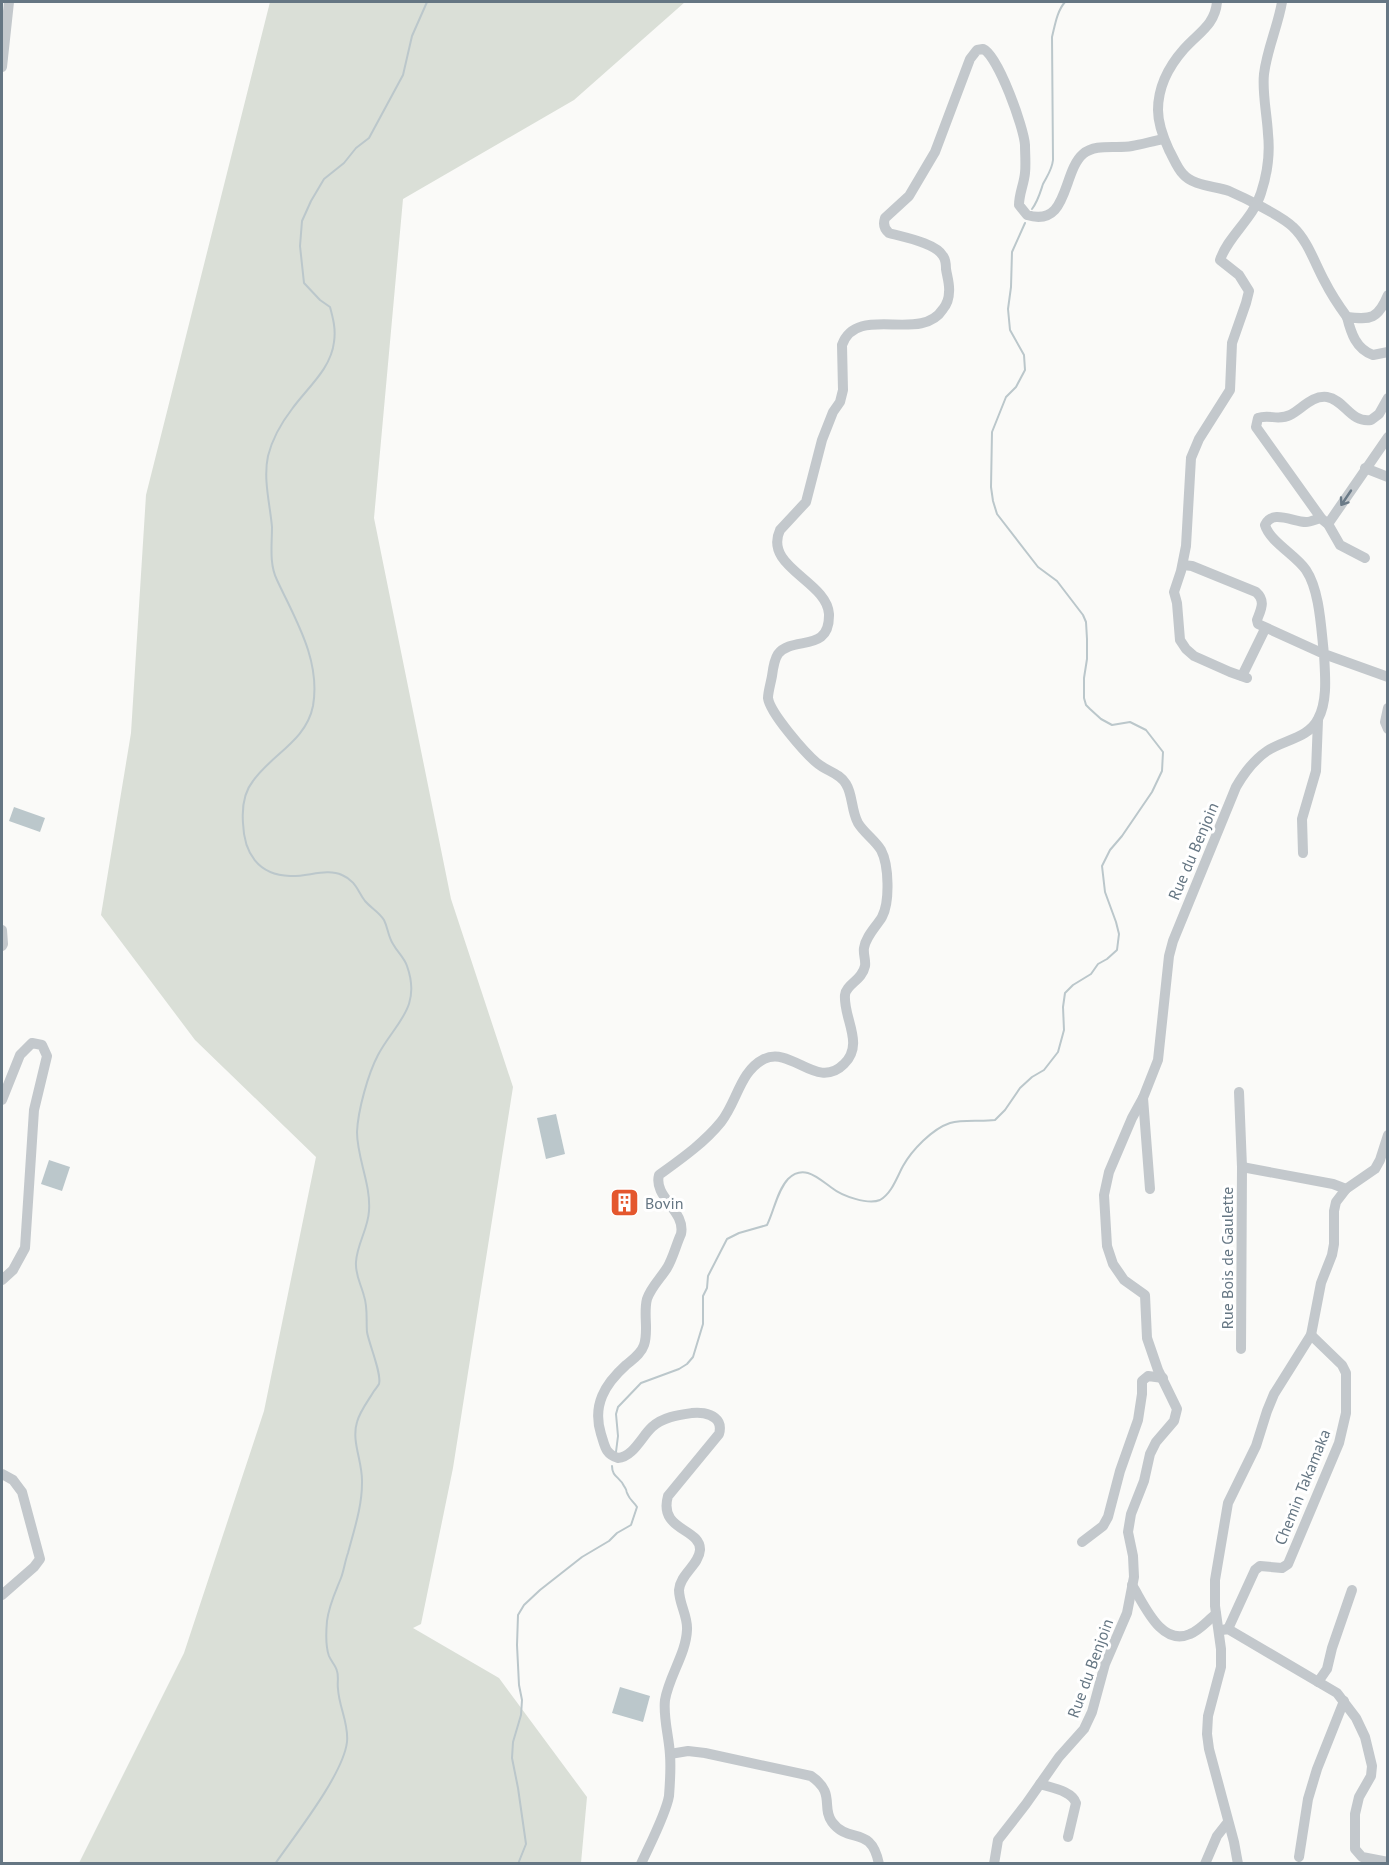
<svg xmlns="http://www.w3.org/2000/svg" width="1389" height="1865" viewBox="0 0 1389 1865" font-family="'PT Sans',sans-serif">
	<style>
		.green { fill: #dadfd7 }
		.water { fill: #bbc7cb }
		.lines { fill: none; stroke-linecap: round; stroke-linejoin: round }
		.stream { stroke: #bbc7cb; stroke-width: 2 }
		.minor { stroke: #c3c8cc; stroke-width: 10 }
		.oneway { stroke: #6a7a87 }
		.labels { text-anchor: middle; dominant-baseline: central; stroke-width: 6; stroke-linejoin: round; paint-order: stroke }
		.street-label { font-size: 16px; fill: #657683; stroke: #fff }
		.poi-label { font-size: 16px; fill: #657683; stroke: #fff; text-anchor: start }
	</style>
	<rect width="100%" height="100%" fill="#fafaf8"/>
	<!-- green -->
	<path class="green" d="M270,2H685L574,100L403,199L374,518L451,899L513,1087L453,1468L421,1624L413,1628L499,1678L587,1797L581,1863H79L184,1653L264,1411L316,1157L195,1040L101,915L131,733L146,495Z"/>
	<!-- water -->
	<g class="water">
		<path d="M14,807L45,818L40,832L9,821Z"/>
		<path d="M556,1114L565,1154L546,1159L537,1118Z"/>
		<path d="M49,1160L70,1167L62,1191L41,1184Z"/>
		<path d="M620,1687L650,1696L643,1722L612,1713Z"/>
	</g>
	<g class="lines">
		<!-- stream -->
		<g class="stream">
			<path d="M1032,209C1038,201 1040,193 1043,184C1047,176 1052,170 1053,160L1052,37C1055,25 1057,11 1065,2"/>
			<path d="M616,1452L618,1436L616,1414L618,1407L641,1383L679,1369L687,1364L693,1357L703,1324V1296L707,1288L708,1276L727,1239L739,1233L767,1225C774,1211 777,1191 788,1179C804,1163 819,1179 832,1188C842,1196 868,1205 880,1200C892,1193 897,1177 903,1166C912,1150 932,1129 950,1123C964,1119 981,1122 995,1120L1005,1110L1020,1088L1032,1077L1044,1070L1058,1052L1064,1030L1063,1007L1065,993L1073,985L1091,974L1098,964L1107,959L1117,950L1119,934L1116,922L1105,892L1102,866L1110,850L1122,836L1152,792L1162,771L1163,752L1146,730L1130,722L1112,725L1101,719L1090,709L1086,705L1084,698V678L1087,659V639L1086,622L1083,615L1057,581L1038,567L997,514L993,501L991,487L992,432L1006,397L1016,387L1025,370L1024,355L1010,330L1008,309L1011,287L1012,252L1025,223"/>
			<path d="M275,1864C295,1835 343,1775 347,1742C349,1724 339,1707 338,1689C337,1683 339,1677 337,1671C336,1666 331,1661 329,1656C325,1645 326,1632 327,1621C329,1605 335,1593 341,1578C344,1570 345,1561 348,1553C354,1530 362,1507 362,1483C363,1462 351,1442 357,1422C360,1411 368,1401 374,1391C376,1388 378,1386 379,1384C382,1374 369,1344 367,1332C366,1320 368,1308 364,1296C361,1284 355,1275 356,1262C357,1244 368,1229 369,1211C371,1184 357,1158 357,1132C358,1110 368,1074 378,1055C395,1023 422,1008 407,966C404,957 398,953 393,944C388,936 388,928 384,920C379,912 371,908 365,901C357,890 356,881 342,875C327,868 307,877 290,876C258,875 244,853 243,823C242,809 244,792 253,781C272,754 306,741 313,706C321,660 295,619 277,580C269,564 272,544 272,527C270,504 263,479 268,456C272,440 282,422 292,409C307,388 331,369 334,342C336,329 333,318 330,307L320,300L304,283L300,246L302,221L311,201L324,179L344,163L356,148L369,138L403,75L412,36L427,2"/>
			<path d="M518,1864L526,1844L518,1788L512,1758L513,1742L521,1715L522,1700L519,1685L517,1645L518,1615L524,1605L540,1590L582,1557L609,1541L617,1533L631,1525L637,1507C634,1502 630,1500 628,1495C624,1487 629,1494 624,1486C620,1477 612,1477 612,1466"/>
		</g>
		<!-- minor -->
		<g class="minor">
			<path d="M1217,2C1215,25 1198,33 1184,49C1169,66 1158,87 1158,110C1158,124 1163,137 1169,150C1173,157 1177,168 1183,174C1193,186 1215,186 1229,191C1245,198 1282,216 1293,227C1308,241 1315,264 1325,282C1331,294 1339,306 1347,317"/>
			<path d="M2,67L9,2"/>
			<path d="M1388,295C1378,319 1371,320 1347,317C1351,333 1356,349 1373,355L1388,352"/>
			<path d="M1388,398L1379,414L1371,420C1350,423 1345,400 1327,397C1312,395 1302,409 1290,415C1279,421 1269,414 1258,418L1256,427L1321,518C1316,519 1311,522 1306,522C1293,522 1272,509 1265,525C1270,542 1296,555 1306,570C1320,591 1321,629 1324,654L1388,677"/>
			<path d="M1365,468L1388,477"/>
			<path d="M1323,520L1328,524L1340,545L1365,558"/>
			<path d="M1328,524L1388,437"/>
			<path d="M1242,676L1265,629"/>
			<path d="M1247,678L1230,672L1194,656L1186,649L1180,640L1177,603L1174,592L1181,571L1186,546L1191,458L1199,439L1230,390L1232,343L1246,303L1249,291L1239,275L1220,260C1228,236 1253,219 1261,193C1267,175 1270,153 1268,134C1267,114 1262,93 1264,74C1267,49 1278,26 1282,2"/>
			<path d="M1388,708L1385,722L1388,729"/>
			<path d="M1303,853L1302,819L1316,771L1318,720"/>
			<path d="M2,930L3,944L2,946"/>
			<path d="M1239,1092L1242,1167L1241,1349"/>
			<path d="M1143,1098L1150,1189"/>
			<path d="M2,1100L20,1055L32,1043L42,1045L47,1056L34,1110L25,1248L13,1270L2,1280"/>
			<path d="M1242,1167L1333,1184L1346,1189"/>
			<path d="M2,1474L13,1480L22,1492L40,1559L34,1567L2,1595"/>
			<path d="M1082,1542L1103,1526L1108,1517L1120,1471L1138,1420L1142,1394V1381L1148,1376L1163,1378"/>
			<path d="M1132,1585C1144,1604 1161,1647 1190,1634C1200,1630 1208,1620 1216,1614"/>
			<path d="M1228,1629L1255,1570L1260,1566L1282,1568L1288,1564L1339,1443L1346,1413V1373L1342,1365L1311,1335"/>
			<path d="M1222,1630L1228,1629L1337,1693L1356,1718L1365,1737L1372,1766L1371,1776L1359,1797L1355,1814V1849L1362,1857L1388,1862"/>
			<path d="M1318,1682L1327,1669L1332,1648L1352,1590"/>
			<path d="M670,1754L688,1751L705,1753L811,1776C836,1793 821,1807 832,1822C849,1845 871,1824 879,1864"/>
			<path d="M1040,1784C1052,1788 1072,1791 1076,1803L1068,1837"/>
			<path d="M1299,1857L1308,1799L1317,1769L1344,1701"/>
			<path d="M641,1864C649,1846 666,1814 669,1796C670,1783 671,1768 670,1755C669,1736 663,1718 665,1700C669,1676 686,1654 687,1630C688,1616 679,1604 679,1590C680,1574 699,1565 700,1550C701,1528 658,1531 668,1496L719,1434C721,1427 720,1422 715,1418C709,1413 699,1412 692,1413C678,1415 663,1417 652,1427C642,1436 633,1457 618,1458C605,1454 605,1446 601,1434C592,1405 605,1384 626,1365C633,1359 641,1354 644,1345C649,1330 643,1314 647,1299C651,1287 660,1279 667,1268C673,1258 676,1245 681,1234C686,1211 653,1197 659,1175C681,1159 704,1143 721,1122C737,1102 740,1071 764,1059C792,1046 817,1091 844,1064C865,1044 843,1018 845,995C846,984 862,981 865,966C866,960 863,954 864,948C866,936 876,927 882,917C890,902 889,865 881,850C875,840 864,833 858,823C851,810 853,795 846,784C840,773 826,771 817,763C805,753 770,713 768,698C768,692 771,682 772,676C773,668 774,660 778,654C793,635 830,654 829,614C827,581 763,567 780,530L806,502L822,440L833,412L840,402L843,390L842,345C857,303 921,344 943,309C947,304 949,298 949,292C950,285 947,276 946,269C946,264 946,260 943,256C936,243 903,237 889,233C884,229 883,224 885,218L909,196L935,152L970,59L977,50L983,49C998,55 1024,128 1025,145C1025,154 1026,164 1025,173C1024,184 1019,194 1019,205L1027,215C1069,228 1062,172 1083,154C1096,143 1116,149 1132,146C1143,144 1153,141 1164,139"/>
			<path d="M994,1864L998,1840L1026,1804L1059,1757L1084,1729L1092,1712L1105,1664L1127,1613L1134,1577L1133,1556L1128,1532L1131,1514L1144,1481L1150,1454L1156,1442L1174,1421L1177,1409L1158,1370L1147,1338L1145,1295L1124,1280L1113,1264L1107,1246L1104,1195L1109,1172L1132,1118L1143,1098L1158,1060L1169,956L1173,941L1236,787C1244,773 1254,760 1267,751C1283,740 1309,738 1318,719C1328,701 1325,674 1324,654L1258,624L1257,620C1261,609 1266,601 1256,592L1192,566L1183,565"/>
			<path d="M1205,1864L1217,1836L1228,1822"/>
			<path d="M1238,1864L1234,1842L1209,1749L1207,1734L1208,1716L1221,1667V1649L1215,1606V1580L1228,1503L1256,1446L1267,1411L1274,1394L1311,1335L1321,1283L1332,1255L1334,1244V1211L1336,1202L1346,1189L1375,1169L1380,1160L1388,1135"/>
		</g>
	</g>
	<!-- one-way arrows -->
	<defs><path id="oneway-shaft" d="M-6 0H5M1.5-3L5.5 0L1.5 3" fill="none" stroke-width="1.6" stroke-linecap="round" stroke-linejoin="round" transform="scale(1.5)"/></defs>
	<use class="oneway" href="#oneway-shaft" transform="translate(1346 498) rotate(124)"/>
	<!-- icons -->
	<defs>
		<symbol id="building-square" viewBox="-11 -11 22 22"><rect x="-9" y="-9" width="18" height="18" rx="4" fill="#e4572e" stroke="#fff"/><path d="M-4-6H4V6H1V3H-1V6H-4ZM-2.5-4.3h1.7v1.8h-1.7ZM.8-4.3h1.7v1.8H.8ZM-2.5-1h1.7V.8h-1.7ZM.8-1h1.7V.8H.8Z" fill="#fff"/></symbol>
	</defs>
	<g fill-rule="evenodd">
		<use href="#building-square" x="608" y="1186" width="33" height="33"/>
	</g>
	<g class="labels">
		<!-- street labels -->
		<g class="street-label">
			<text transform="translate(1193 851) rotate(-67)">Rue du Benjoin</text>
			<text transform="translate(1227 1258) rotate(-90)">Rue Bois de Gaulette</text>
			<text transform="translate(1302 1487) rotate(-68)">Chemin Takamaka</text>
			<text transform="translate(1090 1668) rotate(-70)">Rue du Benjoin</text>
		</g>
		<!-- poi labels -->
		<g class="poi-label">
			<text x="645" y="1203">Bovin</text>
		</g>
	</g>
	<!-- border -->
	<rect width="1389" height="1865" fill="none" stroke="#657683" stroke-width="6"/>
</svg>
